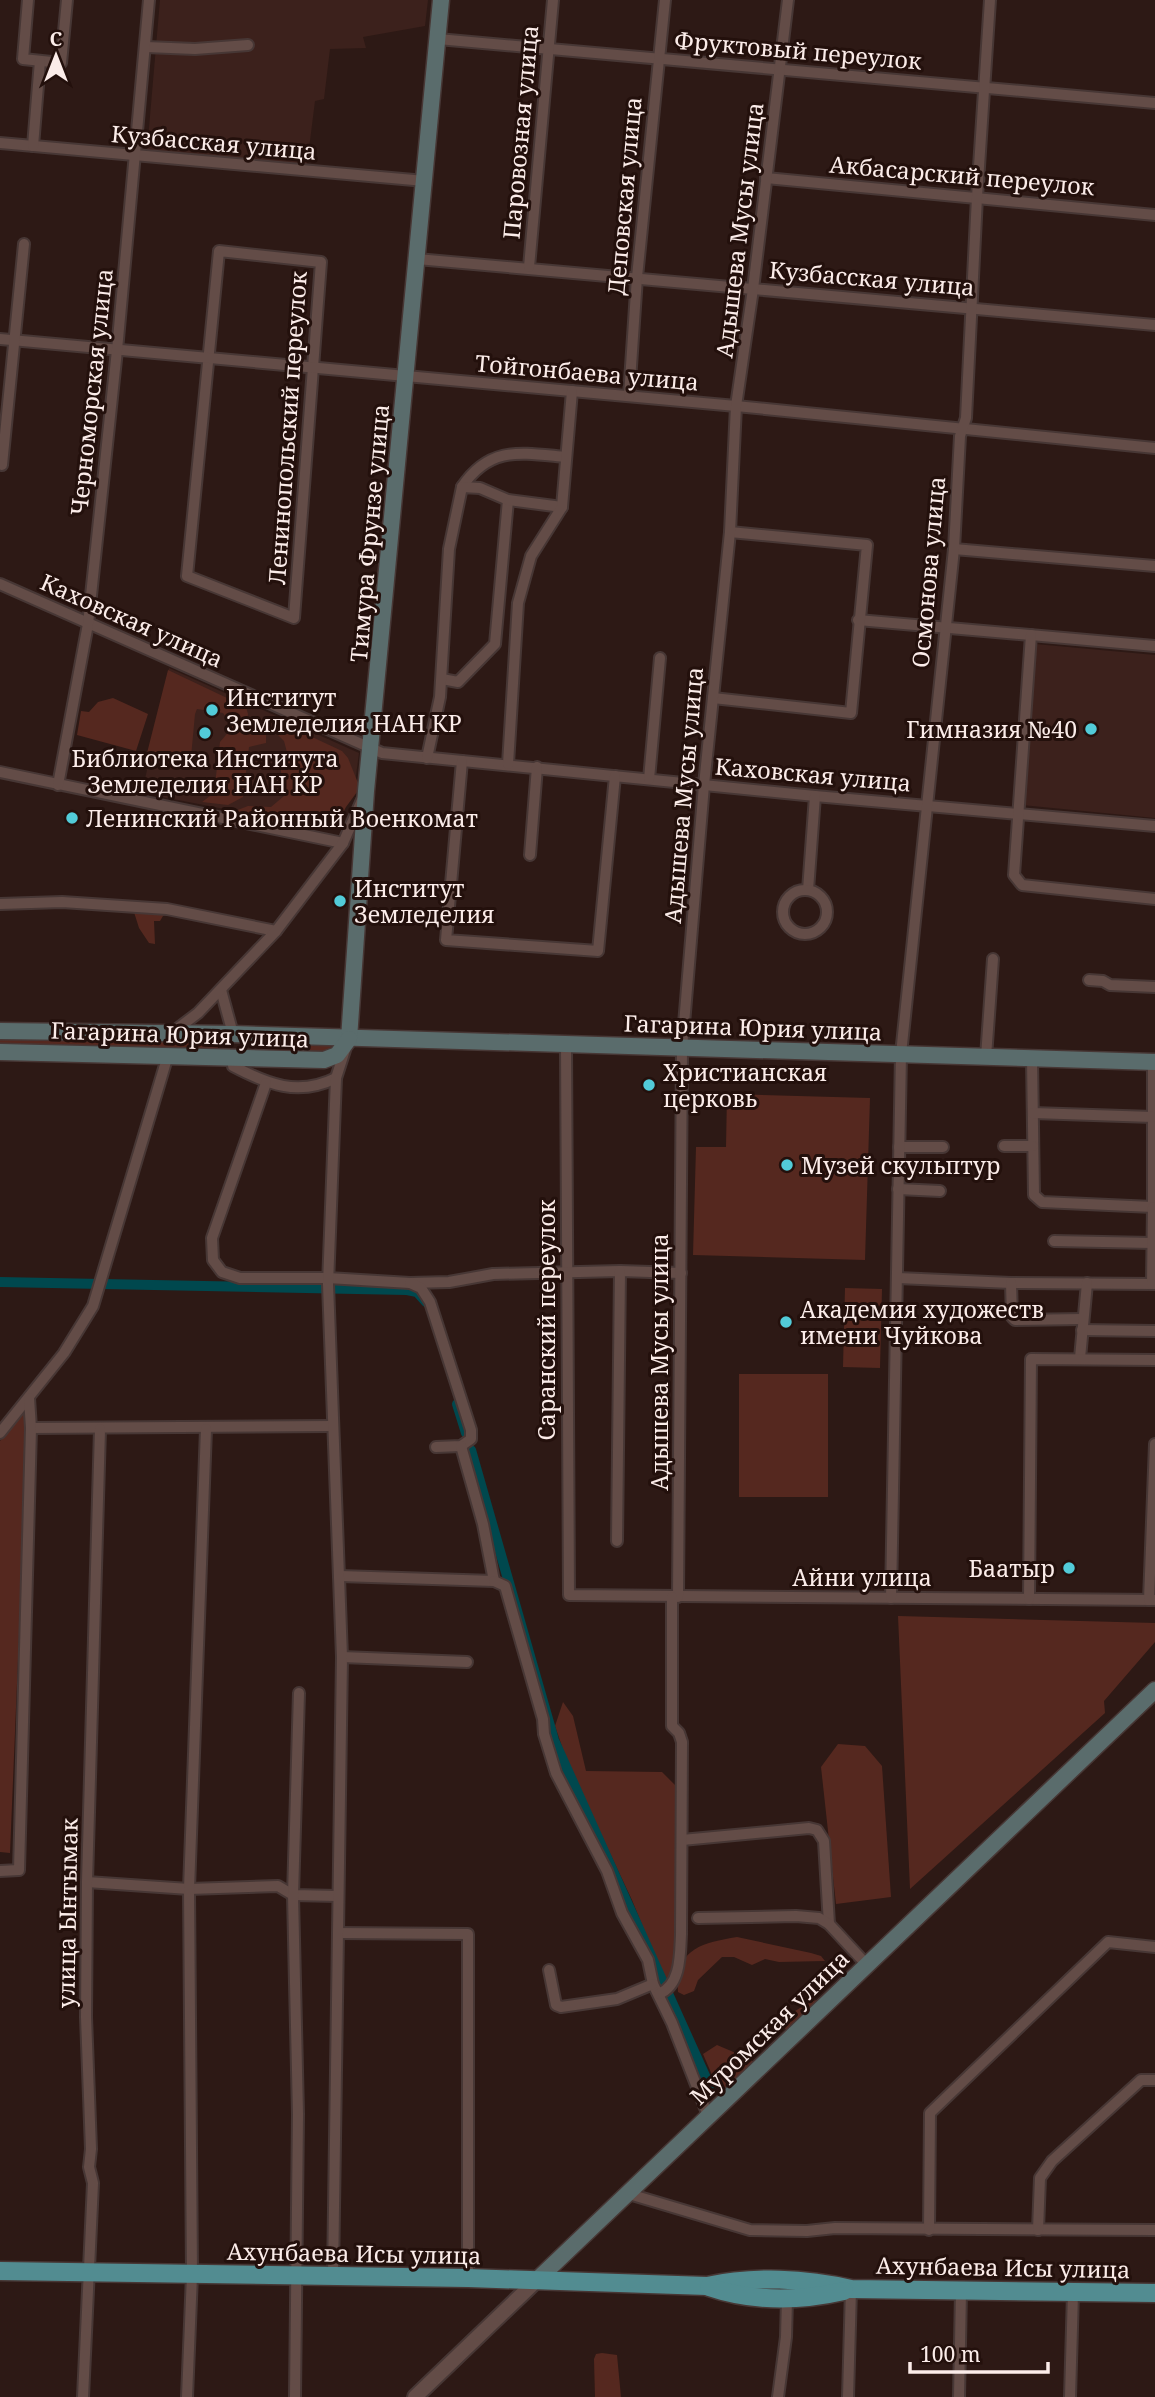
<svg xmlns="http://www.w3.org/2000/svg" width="1155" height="2397" viewBox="0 0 1155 2397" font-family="'Noto Serif',serif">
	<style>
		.built { fill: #3c211c }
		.green { fill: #55281f }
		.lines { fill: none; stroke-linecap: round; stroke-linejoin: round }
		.canal { stroke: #00484e; stroke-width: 10 }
		.minor-casing { stroke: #473735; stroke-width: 14 }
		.tertiary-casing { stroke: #473735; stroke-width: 18 }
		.secondary-casing { stroke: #473735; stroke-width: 19 }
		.primary-casing { stroke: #473735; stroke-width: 21 }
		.minor { stroke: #634c47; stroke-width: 10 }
		.tertiary { stroke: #634c47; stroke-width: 14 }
		.secondary { stroke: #5a6c6c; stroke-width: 16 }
		.primary { stroke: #528c91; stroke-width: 18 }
		.poi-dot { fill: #52cbd8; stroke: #23100c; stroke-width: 2.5 }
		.labels { text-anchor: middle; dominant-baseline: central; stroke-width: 6; stroke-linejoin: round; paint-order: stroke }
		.street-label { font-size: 23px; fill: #fbece9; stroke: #23100c }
		.poi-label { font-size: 23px; fill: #fbece9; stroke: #23100c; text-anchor: start }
	</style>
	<rect width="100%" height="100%" fill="#2d1915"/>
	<!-- built -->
	<g class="built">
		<path d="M160,0H428L425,26L363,37L366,48L330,49L324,99L315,101L307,165L147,151Z"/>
		<path d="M1035,644L1155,655V818L1022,805Z"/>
		<path d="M169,668L359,753L354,791L331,821L240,812L142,793Z"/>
	</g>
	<!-- green -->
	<g class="green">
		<path d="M168,670L246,707L248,714L247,721L266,729V743L249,747L243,797L228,805L202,802L214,793L220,742L231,729L228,720L223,713L197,709L195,714L190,768L150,761L148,764L146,757Z"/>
		<path d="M113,698L148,714L136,751L77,735L81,711L89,712L98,702Z"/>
		<path d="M278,721L342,751L348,758L360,788L346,807L336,826L318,829L230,813L248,806L271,807L284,796L280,764L289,760L284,741L274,731Z"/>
		<path d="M133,909L170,912L163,916L160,921H154L155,944L149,943L139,928Z"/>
		<path d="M0,1036L210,1041L218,1044V1049L213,1052L0,1046Z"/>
		<path d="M256,1042L325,1043L332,1047L326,1055L268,1051L255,1047Z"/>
		<path d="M727,1094L870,1098L865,1260L693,1255L696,1147H726Z"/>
		<path d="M845,1288L882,1289L880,1368L843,1367Z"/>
		<rect x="739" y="1374" width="89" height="123"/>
		<path d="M25,1411L27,1441L10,1853L0,1852V1441Z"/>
		<path d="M898,1616L1155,1623V1642L1104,1701L1105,1713L910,1889Z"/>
		<path d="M563,1702L573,1716L586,1771L662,1772L679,1789C678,1801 676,1815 676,1827C678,1870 686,1949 667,1986L632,1900L568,1764L555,1726Z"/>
		<path d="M838,1744L865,1746L882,1766L891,1897L836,1904L821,1767Z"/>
		<path d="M737,1937L811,1953L821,1956L825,1961L779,1962L765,1959L752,1965L734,1957H722L698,1980L694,1991L684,1995L678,1992C675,1949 701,1943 737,1937Z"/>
		<path d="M816,2000L819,2004L788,2033L783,2025L784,2016C797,2012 803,2004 816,2000Z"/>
		<path d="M717,2045L750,2059L755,2064L721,2096L703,2054Z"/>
		<path d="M602,2353L617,2355L621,2397H595L594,2359L596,2354Z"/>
	</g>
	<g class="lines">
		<!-- canal -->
		<g class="canal">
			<path d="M0,1282L407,1290L417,1292L426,1302"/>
			<path d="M457,1404L466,1433"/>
			<path d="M471,1450L554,1740L711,2089"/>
		</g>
		<defs>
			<g id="minor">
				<path d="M28,0L23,59L61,63L67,0"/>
				<path d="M438,39L1155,103"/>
				<path d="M146,47L195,49L248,45"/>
				<path d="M0,143L425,181"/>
				<path d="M33,146L40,61"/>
				<path d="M766,178L1155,215"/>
				<path d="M219,251L321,262L294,618L187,576Z"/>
				<path d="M417,259L1155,325"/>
				<path d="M529,267L553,0"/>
				<path d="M0,339L736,406L1155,448"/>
				<path d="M629,396L637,277L665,0"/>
				<path d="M2,465L24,244"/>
				<path d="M462,487C490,445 522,453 566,457"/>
				<path d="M954,549L1155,566"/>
				<path d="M0,584L382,753L815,796L1155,826"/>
				<path d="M858,620L1155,646"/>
				<path d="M1031,635L1014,875L1022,885L1155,899"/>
				<path d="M442,679L458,682L495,644L508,500"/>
				<path d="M713,698L851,713L867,545L730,532"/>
				<path d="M427,758L440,697L449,549L462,487L480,488L508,500L562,507"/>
				<path d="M462,761L446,940L598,951L615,776"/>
				<path d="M508,764L518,603L531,556L562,507L572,391"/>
				<path d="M0,772L343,843"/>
				<path d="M649,779L660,658"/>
				<path d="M58,785L88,624L117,350L149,0"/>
				<path d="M530,855L537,767"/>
				<path d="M808,890L815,796"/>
				<circle cx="805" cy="912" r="22"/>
				<path d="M0,904L62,902L167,909L276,931"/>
				<path d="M1089,980L1103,981L1110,985L1155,987"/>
				<path d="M221,990L233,1034"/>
				<path d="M173,1032L198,1013L276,931L343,843L362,800"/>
				<path d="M566,1045L569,1595L1155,1600"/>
				<path d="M233,1057V1066C267,1084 298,1097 336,1078"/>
				<path d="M986,1057L993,959"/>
				<path d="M1032,1058L1034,1195L1042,1202L1153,1207V1062"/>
				<path d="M266,1083L212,1238L213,1260L222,1272L240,1278H328L410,1283L449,1282L493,1274L620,1271L681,1273"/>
				<path d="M1033,1113L1153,1117"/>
				<path d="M1004,1146H1033"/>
				<path d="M899,1147H943"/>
				<path d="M898,1189L940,1191"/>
				<path d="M1054,1241L1152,1243"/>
				<path d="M898,1278L1011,1283L1155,1284"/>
				<path d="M410,1283L421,1288L430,1302L471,1430V1439L461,1446L436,1447"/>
				<path d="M1011,1283L1012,1317L1015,1320L1083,1319"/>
				<path d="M1152,1284L1153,1207"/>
				<path d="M1082,1330L1155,1331"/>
				<path d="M1080,1358L1087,1283"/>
				<path d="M31,1428L333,1426"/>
				<path d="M0,1433L64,1353L93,1306L168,1055"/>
				<path d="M617,1541L620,1271"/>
				<path d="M340,1576L494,1581L483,1524L461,1446"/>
				<path d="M494,1581L505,1586L543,1719L544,1734L556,1773L607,1871L622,1913L648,1960L653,1984L672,2023L709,2118"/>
				<path d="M678,1597L682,1048L704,785L730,532L736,406L753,289L788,0"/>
				<path d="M891,1598L901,1054L954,549L960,436L966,418L977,197L990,0"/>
				<path d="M1029,1599L1031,1359L1155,1360"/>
				<path d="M1149,1600L1155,1444"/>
				<path d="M342,1657L467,1662"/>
				<path d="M682,1840L809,1828L817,1830L824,1841L829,1924"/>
				<path d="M0,1871L19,1870L31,1428L29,1398"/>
				<path d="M87,1882L189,1889L278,1886L293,1895L338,1896"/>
				<path d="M698,1918L796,1916L819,1918L829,1924L866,1964"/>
				<path d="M338,1933L468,1934V2278"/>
				<path d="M549,1970L556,2005L561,2007L617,1999L653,1984"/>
				<path d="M659,1994C681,1985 680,1955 681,1934L682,1742L679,1733L672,1726V1597"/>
				<path d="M629,2194L750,2230L807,2231L835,2228L1155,2230"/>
				<path d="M929,2230L930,2113L1108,1942L1155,1947"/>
				<path d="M1038,2230L1040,2178L1052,2161L1141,2080H1155"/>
				<path d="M333,2277L342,1657L328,1284L336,1078L345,1050"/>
				<path d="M83,2397L93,2183L89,2167L91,2149L86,2017L87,1882L100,1429"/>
				<path d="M187,2397L192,2275L189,1889L206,1429"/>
				<path d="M295,2397L298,2114L293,1895L299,1693"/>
				<path d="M778,2397L786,2337L787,2299"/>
				<path d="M848,2397L851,2289"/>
				<path d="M959,2397L961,2291"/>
				<path d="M1070,2397L1073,2293"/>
			</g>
			<path id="tertiary" d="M415,2397L537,2280"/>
			<g id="secondary">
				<path d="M0,1031L233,1034L1155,1062"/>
				<path d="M349,1039L366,791L441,0"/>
				<path d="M0,1052L324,1060L337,1055L349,1039"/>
				<path d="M537,2280C744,2085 948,1886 1155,1690"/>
			</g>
			<g id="primary">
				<path d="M0,2271L468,2278L707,2286C753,2276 806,2278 851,2289L1155,2293"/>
				<path d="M709,2287C753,2302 800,2301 844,2291"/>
			</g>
		</defs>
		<!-- minor casing -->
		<use href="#minor" class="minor-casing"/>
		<!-- tertiary casing -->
		<use href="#tertiary" class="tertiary-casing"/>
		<!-- secondary casing -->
		<use href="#secondary" class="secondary-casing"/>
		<!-- primary casing -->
		<use href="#primary" class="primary-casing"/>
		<!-- minor -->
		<use href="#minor" class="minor"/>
		<!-- tertiary -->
		<use href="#tertiary" class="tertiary"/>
		<!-- secondary -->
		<use href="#secondary" class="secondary"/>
		<!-- primary -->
		<use href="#primary" class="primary"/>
	</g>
	<!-- markers -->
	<g class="poi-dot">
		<circle cx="212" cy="710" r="7"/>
		<circle cx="1091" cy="729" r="7"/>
		<circle cx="205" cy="733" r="7"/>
		<circle cx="72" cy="818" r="7"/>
		<circle cx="340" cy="901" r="7"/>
		<circle cx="649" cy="1085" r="7"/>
		<circle cx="787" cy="1165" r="7"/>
		<circle cx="786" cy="1322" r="7"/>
		<circle cx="1069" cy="1568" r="7"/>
	</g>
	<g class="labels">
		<!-- street labels -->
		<g class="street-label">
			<text transform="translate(798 50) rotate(5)">Фруктовый переулок</text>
			<text transform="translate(520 132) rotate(-85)">Паровозная улица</text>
			<text transform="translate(214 142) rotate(5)">Кузбасская улица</text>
			<text transform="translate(962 175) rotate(5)">Акбасарский переулок</text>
			<text transform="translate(624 196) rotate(-85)">Деповская улица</text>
			<text transform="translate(739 230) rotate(-83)">Адышева Мусы улица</text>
			<text transform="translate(872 278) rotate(5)">Кузбасская улица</text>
			<text transform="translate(587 372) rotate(5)">Тойгонбаева улица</text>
			<text transform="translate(91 392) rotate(-84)">Черноморская улица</text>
			<text transform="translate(287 428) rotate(-86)">Ленинопольский переулок</text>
			<text transform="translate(369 533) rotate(-85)">Тимура Фрунзе улица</text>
			<text transform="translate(928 572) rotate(-85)">Осмонова улица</text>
			<text transform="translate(132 620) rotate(24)">Каховская улица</text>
			<text transform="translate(813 774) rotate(5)">Каховская улица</text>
			<text transform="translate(683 795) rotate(-85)">Адышева Мусы улица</text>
			<text transform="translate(753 1027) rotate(2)">Гагарина Юрия улица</text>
			<text transform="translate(180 1034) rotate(2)">Гагарина Юрия улица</text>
			<text transform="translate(546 1320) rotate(-90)">Саранский переулок</text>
			<text transform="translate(659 1362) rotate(-90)">Адышева Мусы улица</text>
			<text x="862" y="1577">Айни улица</text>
			<text transform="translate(67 1913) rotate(-89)">улица Ынтымак</text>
			<text transform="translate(769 2027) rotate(-44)">Муромская улица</text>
			<text transform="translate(354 2253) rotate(1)">Ахунбаева Исы улица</text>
			<text transform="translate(1003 2267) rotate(1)">Ахунбаева Исы улица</text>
		</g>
		<!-- poi labels -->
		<g class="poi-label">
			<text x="226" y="697">Институт<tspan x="226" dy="26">Земледелия НАН КР</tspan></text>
			<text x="1077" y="729" text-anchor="end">Гимназия №40</text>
			<text x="205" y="758" text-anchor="middle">Библиотека Института<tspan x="205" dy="26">Земледелия НАН КР</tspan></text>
			<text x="86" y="818">Ленинский Районный Военкомат</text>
			<text x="354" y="888">Институт<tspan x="354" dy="26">Земледелия</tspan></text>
			<text x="663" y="1072">Христианская<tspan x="663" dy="26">церковь</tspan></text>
			<text x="801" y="1165">Музей скульптур</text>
			<text x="800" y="1309">Академия художеств<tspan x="800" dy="26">имени Чуйкова</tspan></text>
			<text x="1055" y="1568" text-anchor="end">Баатыр</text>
		</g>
	</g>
	<!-- north arrow -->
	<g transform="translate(56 56)" stroke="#23100c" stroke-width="5" paint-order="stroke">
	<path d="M0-5L12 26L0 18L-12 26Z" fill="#fbece9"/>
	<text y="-10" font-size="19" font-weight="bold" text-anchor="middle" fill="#fbece9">С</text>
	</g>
	<!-- scale -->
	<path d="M910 2362v10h138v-10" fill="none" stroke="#fbece9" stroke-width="3.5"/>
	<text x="920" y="2362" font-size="21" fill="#fbece9" stroke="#23100c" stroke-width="5" paint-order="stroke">100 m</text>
</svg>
